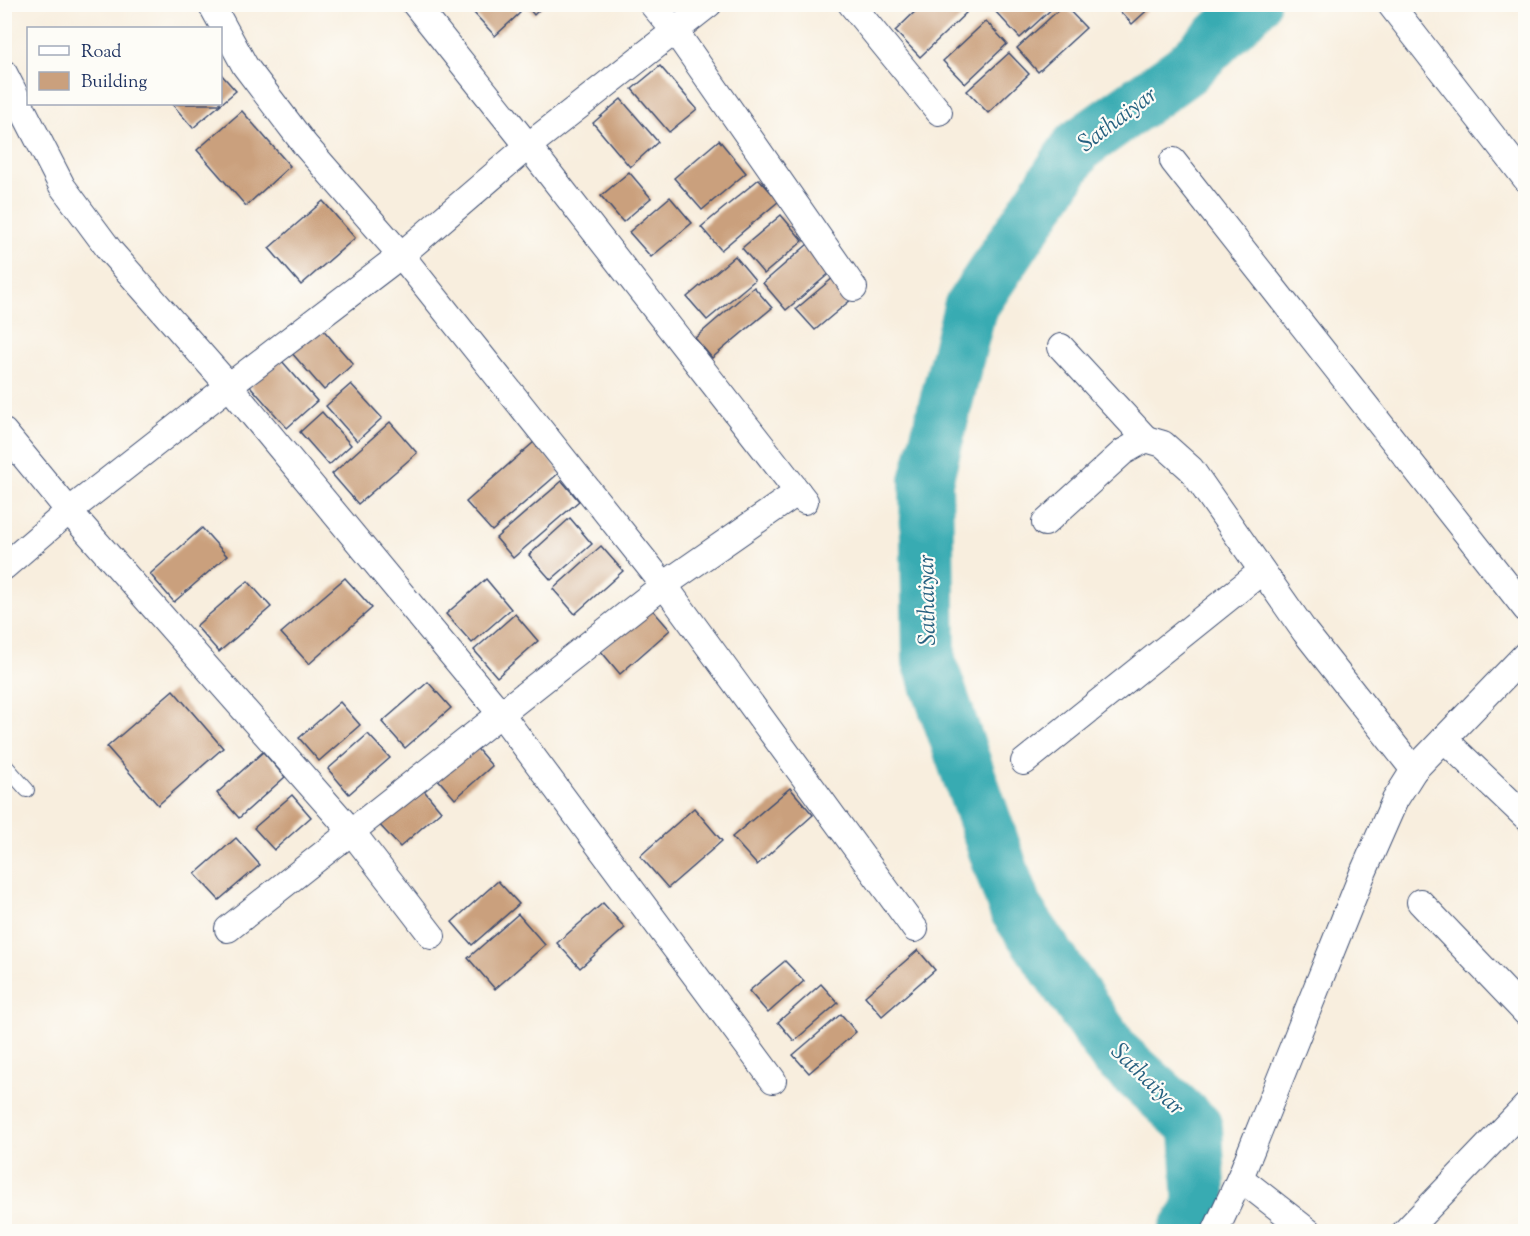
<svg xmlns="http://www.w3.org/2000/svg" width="1530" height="1236" viewBox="0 0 1530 1236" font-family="'Sorts Mill Goudy',serif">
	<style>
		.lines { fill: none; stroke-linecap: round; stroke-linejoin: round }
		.river { stroke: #39abb2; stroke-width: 54 }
		.building { fill: #caa07d }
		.lane-casing { stroke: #3c4c71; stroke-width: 16 }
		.street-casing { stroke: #3c4c71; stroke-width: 28 }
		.lane { stroke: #fff; stroke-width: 14 }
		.street { stroke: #fff; stroke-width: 26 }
		.labels { text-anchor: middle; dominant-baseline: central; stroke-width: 4.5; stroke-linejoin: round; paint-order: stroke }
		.water-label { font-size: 24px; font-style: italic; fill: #276180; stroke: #fdfcf7 }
	</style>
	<rect width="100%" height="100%" fill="#fdfcf7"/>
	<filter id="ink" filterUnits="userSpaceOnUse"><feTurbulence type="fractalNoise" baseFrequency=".0167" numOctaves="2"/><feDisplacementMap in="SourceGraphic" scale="12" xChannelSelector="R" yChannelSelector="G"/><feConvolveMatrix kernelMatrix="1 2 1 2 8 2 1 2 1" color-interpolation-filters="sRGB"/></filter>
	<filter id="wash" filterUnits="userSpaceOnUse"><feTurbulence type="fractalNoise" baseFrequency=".008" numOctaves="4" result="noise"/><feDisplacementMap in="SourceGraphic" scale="24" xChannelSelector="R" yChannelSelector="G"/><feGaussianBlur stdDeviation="1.35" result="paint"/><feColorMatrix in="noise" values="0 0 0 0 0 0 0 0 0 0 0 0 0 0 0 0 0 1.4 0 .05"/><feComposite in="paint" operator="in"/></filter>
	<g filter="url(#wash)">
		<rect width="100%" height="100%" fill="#f8eede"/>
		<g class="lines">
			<!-- river -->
			<path class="river" d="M1185,1232L1200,1210L1196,1127L1115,1054L1015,908L929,661L926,481L970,308L1078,146L1185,70L1253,4"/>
		</g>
		<g id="blocks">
			<!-- building -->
			<g class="building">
				<path d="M483,4H513L520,13L495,36L474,13Z"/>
				<path d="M525,4H545L534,15Z"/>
				<path d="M923,4H958L966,13L920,57L895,31Z"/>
				<path d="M1001,4H1057L1020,38L995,11Z"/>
				<path d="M1113,4H1154L1132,24Z"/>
				<path d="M1064,5L1086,28L1038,72L1017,48Z"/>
				<path d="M986,21L1007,44L965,84L943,61Z"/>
				<path d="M1009,53L1029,74L988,113L967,91Z"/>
				<path d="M660,66L697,109L669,132L632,89Z"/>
				<path d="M220,73L236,91L193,128L172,104H220Z"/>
				<path d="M621,99L658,142L630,167L593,123Z"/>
				<path d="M242,111L290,166L246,206L197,150Z"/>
				<path d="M719,140L746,173L702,210L674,178Z"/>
				<path d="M629,172L651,198L623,222L601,196Z"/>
				<path d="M759,179L779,201L721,250L701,227Z"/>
				<path d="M670,197L692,223L651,257L629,232Z"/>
				<path d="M323,201L355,238L301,285L269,248Z"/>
				<path d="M781,215L803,241L764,274L742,248Z"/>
				<path d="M808,244L831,272L786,310L763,283Z"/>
				<path d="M735,256L755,280L707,320L687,297Z"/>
				<path d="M834,277L852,299L815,330L796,309Z"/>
				<path d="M754,287L772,308L712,358L695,338Z"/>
				<path d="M320,326L353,364L324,390L291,352Z"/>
				<path d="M281,360L317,401L287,428L250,386Z"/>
				<path d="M351,384L382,418L357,441L326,406Z"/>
				<path d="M322,412L351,445L329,465L300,432Z"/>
				<path d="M390,422L417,453L358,504L332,474Z"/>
				<path d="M534,442L560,472L492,531L466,502Z"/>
				<path d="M562,481L579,501L513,558L496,538Z"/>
				<path d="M570,518L592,544L551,580L529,555Z"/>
				<path d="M202,528L227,556L174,602L150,574Z"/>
				<path d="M601,546L623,571L575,614L553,589Z"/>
				<path d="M345,578L372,608L309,664L281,633Z"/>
				<path d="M486,579L511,609L472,643L446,614Z"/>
				<path d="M248,581L271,607L219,652L196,626Z"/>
				<path d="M650,607L670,630L620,674L600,650Z"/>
				<path d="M515,614L538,641L497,677L474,650Z"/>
				<path d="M428,682L451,708L405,748L382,722Z"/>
				<path d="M173,690L223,748L158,805L107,747Z"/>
				<path d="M340,702L360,725L319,761L299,738Z"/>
				<path d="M368,734L390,758L349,794L328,769Z"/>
				<path d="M473,744L492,766L455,799L436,777Z"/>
				<path d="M263,752L285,777L239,818L217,793Z"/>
				<path d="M421,787L441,811L400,847L378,823Z"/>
				<path d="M790,788L813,815L757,865L732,837Z"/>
				<path d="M292,795L311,817L274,850L254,828Z"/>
				<path d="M694,808L722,841L668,888L640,856Z"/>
				<path d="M236,838L260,865L219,900L195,874Z"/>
				<path d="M498,881L519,904L472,945L452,922Z"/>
				<path d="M603,903L625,928L580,968L557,943Z"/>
				<path d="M518,914L545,945L495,989L468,958Z"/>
				<path d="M918,950L935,970L882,1016L865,996Z"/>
				<path d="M785,961L804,981L768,1013L749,991Z"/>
				<path d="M821,984L838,1003L794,1041L778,1022Z"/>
				<path d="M841,1014L856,1032L809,1073L793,1055Z"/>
			</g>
		</g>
	</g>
	<g filter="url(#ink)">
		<use href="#blocks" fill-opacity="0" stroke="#3c4c71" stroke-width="1.5"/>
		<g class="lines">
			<defs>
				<path id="lane" d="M4,764L27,790"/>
				<g id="street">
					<path d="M211,4L245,66L305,145L401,255L664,585L915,929"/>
					<path d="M415,4L528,146L805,501"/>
					<path d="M652,4L675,31L854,288"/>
					<path d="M851,4L939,112"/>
					<path d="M1390,4L1526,179"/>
					<path d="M4,73L62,186L111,252L229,386L501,714L773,1080"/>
					<path d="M1173,161L1526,609"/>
					<path d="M1061,347L1146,439"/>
					<path d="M4,432L69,511L352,832L432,936"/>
					<path d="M1045,523L1123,452L1146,439L1163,444L1191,469L1305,632L1414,770"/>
					<path d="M4,567L69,511L229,386L401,255L528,146L709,4"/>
					<path d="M1444,739L1526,817"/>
					<path d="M1024,762L1262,571"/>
					<path d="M1420,902L1526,1013"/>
					<path d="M228,929L664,585L798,492"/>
					<path d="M1240,1178L1309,1232"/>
					<path d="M1215,1232L1240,1178L1362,875L1395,800L1414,770L1526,654"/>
					<path d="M1405,1232L1526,1106"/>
				</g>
			</defs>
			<!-- lane casing -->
			<use href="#lane" class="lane-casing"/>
			<!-- street casing -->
			<use href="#street" class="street-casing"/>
			<!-- lane -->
			<use href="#lane" class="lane"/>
			<!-- street -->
			<use href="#street" class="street"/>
		</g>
	</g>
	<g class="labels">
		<!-- water labels -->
		<g class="water-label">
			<text transform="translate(1118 120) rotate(-37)">Sathaiyar</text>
			<text transform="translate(928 600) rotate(-91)">Sathaiyar</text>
			<text transform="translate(1147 1080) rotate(44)">Sathaiyar</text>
		</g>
	</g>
	<!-- margin -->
	<rect width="1530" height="1236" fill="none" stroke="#fdfcf7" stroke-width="24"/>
	<!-- legend -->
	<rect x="27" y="27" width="195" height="78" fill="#fdfcf7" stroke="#a3aaba" stroke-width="1.5"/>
	<rect x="39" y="46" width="30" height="9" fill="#ffffff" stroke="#a3aaba" stroke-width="1.5"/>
	<text x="81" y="57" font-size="18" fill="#1b2f5e">Road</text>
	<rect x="39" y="72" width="30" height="18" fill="#caa07d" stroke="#a3aaba" stroke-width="1.5"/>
	<text x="81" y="87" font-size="18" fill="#1b2f5e">Building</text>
</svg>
